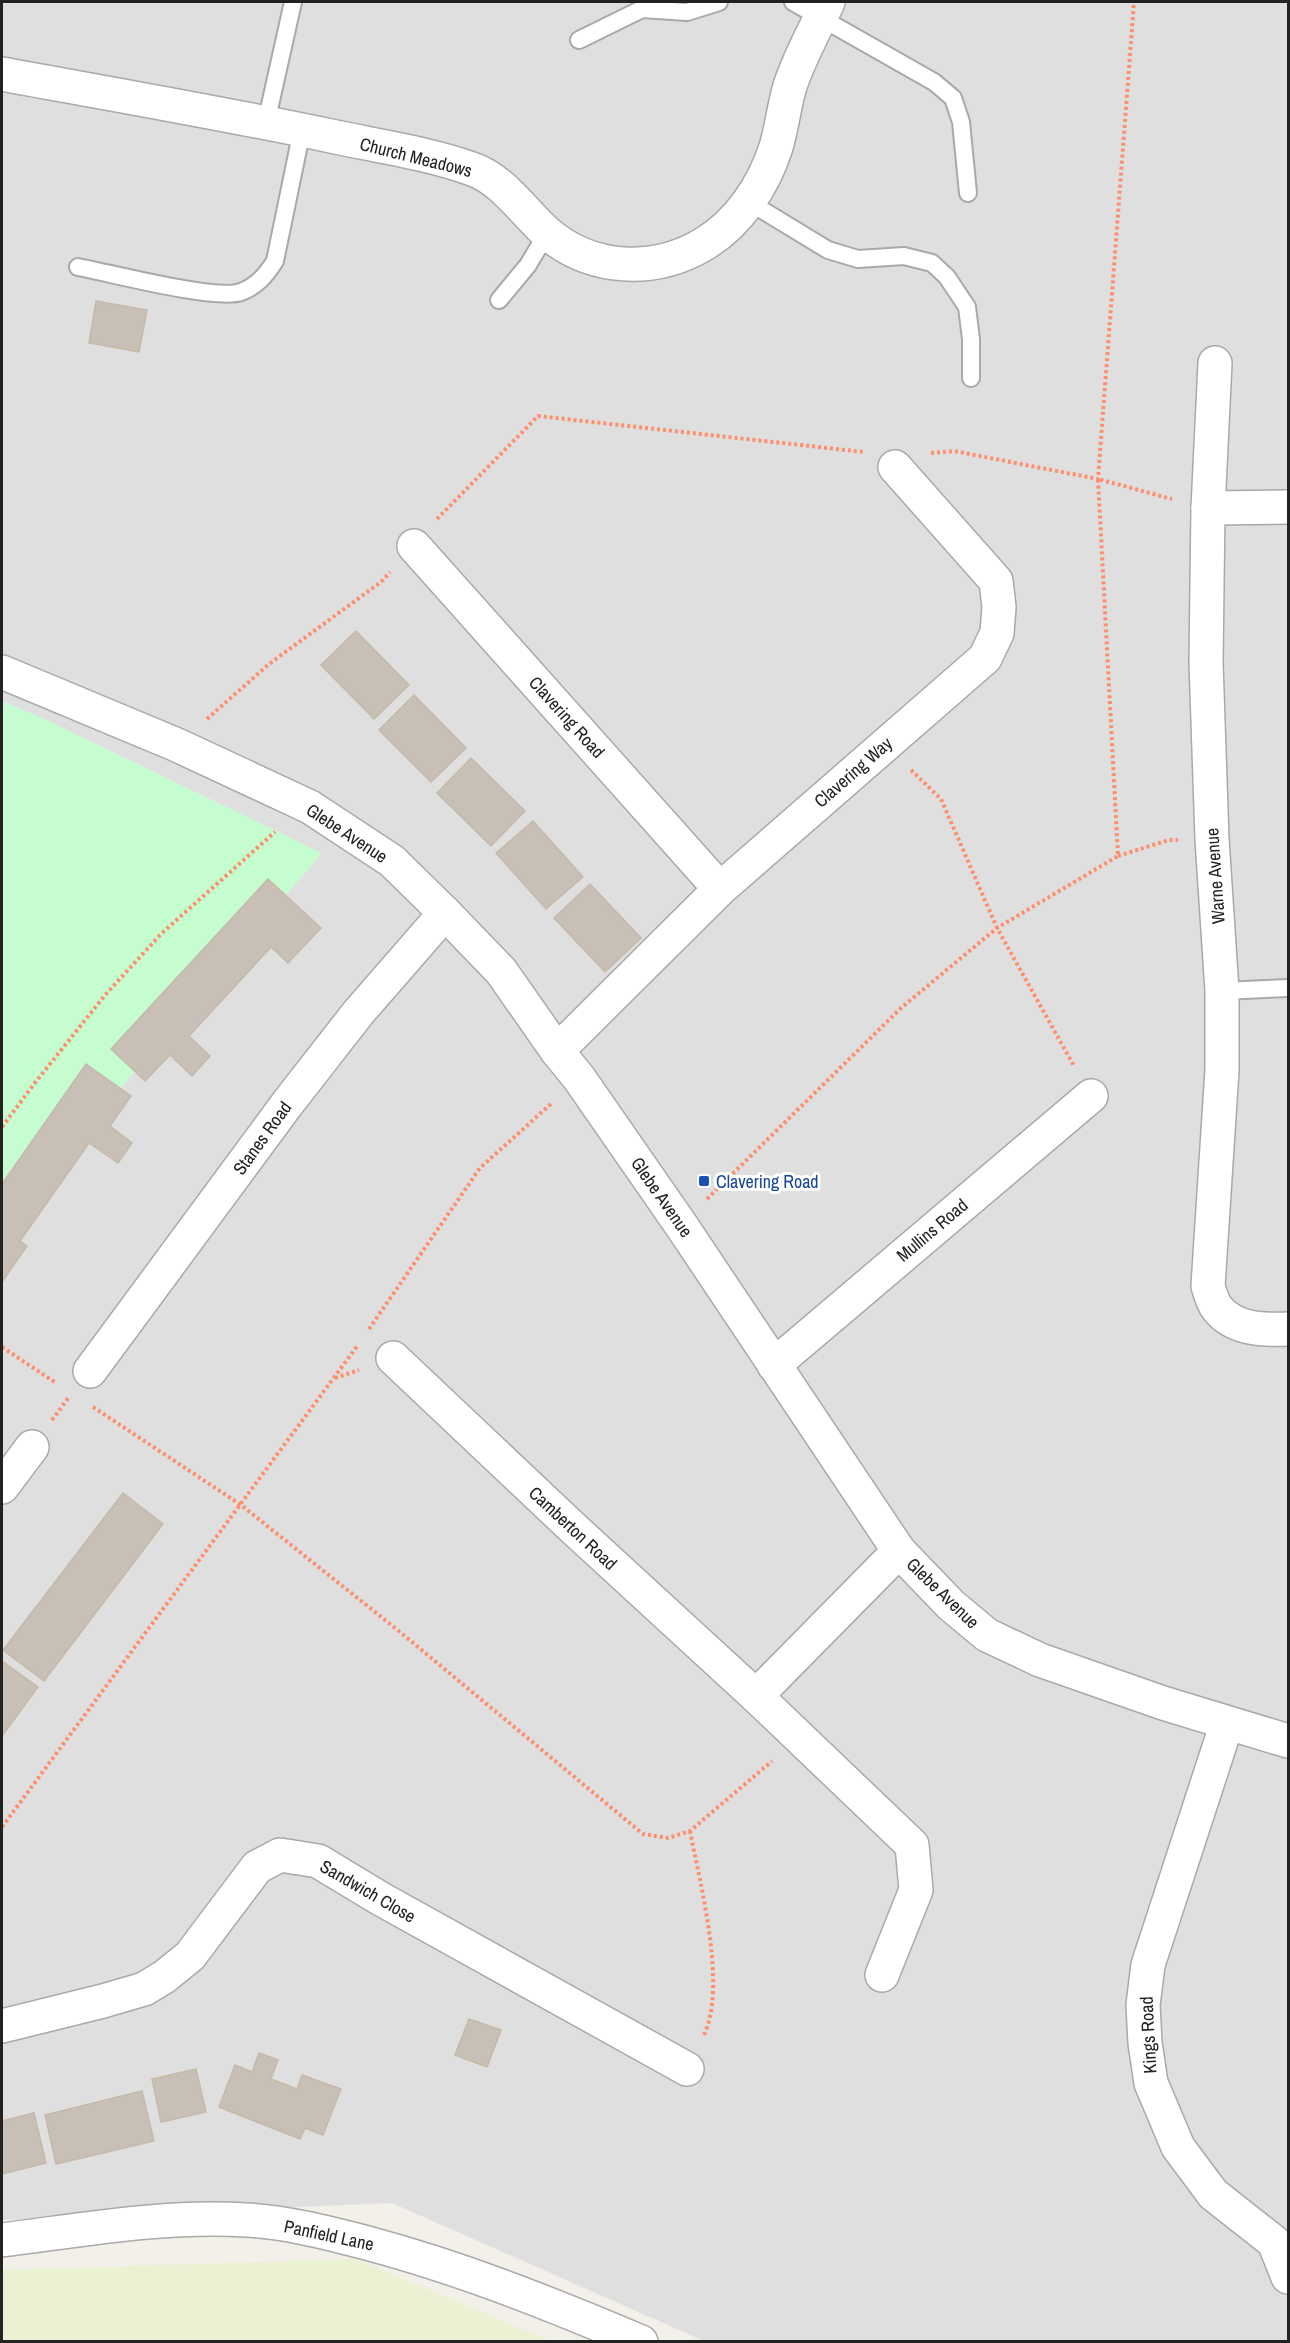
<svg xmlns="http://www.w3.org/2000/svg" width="1290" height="2343" font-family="'Archivo Narrow',sans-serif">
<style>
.residential{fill:#e0dfdf}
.farmland{fill:#ebf1d3}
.park{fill:#c5fdd0}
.building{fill:#c8c0b7;stroke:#c5b9a9;stroke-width:1.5}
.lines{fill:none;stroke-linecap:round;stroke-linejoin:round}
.service-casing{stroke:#a9a9a9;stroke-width:20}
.minor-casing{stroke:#a9a9a9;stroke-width:36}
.tertiary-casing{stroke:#a9a9a9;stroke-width:36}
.path{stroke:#ff8e6c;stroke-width:4;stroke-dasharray:3 3;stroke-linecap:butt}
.service{stroke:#fff;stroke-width:16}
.minor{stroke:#fff;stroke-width:33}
.tertiary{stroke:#fff;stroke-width:33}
.transit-dot{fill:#1a4fb4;stroke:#fff;stroke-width:2}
.labels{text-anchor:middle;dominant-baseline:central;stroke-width:6;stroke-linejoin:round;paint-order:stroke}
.street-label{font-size:18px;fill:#222;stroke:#fff}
.transit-label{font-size:18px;fill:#164399;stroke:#fff;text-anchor:start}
</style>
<rect width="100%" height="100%" fill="#f2f0e8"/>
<!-- residential -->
<path class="residential" d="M2 2H1288V2341H704L392 2203 2 2220V1227L321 853 44 719 2 701Z"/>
<!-- farmland -->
<path class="farmland" d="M356 2259 550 2341H2V2270Z"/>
<!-- park -->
<path class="park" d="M2 701 44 719 322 853 2 1227Z"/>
<!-- building -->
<g class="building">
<path d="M96 301 147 310 139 352 89 343Z"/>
<path d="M356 631 409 685 374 719 321 665Z"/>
<path d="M414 695 466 748 431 782 379 730Z"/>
<path d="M471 758 525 811 491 846 437 793Z"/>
<path d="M533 821 583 877 546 909 496 853Z"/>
<path d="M268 879 321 928 288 963 271 947 189 1036 210 1056 192 1076 170 1055 145 1081 111 1049Z"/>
<path d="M590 884 641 938 605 972 554 918Z"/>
<path d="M86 1064 131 1096 110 1126 132 1143 118 1163 89 1143 20 1241 27 1246 2 1282V1184Z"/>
<path d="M123 1493 163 1524 44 1681 3 1650Z"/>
<path d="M2 1661 38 1687 2 1736Z"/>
<path d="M469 2019 501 2030 487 2067 455 2055Z"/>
<path d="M259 2053 278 2060 271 2079 297 2089 302 2075 341 2089 323 2135 305 2128 300 2139 219 2107 235 2065 252 2072Z"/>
<path d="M196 2069 206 2112 161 2122 152 2079Z"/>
<path d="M142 2091 154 2141 56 2164 45 2115Z"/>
<path d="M34 2113 46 2163 2 2174V2121Z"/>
</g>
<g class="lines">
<defs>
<g id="service">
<path d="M793 2 934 82 953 98 961 122 968 193"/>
<path d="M579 40 642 9 687 12 719 2"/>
<path d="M266 123 293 2"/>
<path d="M749 202 828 250 858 259 904 256 932 263 947 277 967 307 971 339V378"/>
<path d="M78 267C110 273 216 301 241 292 257 286 266 275 275 261L302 130"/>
<path d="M499 300 528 265 547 233"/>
<path d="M1222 991 1288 988"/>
</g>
<g id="minor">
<path d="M2 74C111 94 222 113 331 136 378 146 427 153 472 169 502 179 523 211 546 232 591 271 654 274 704 244 739 223 764 185 776 147 782 127 784 106 790 86 800 56 815 30 828 2"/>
<path d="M1215 363 1208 508 1206 662 1212 839 1222 991V1070L1208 1286C1210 1293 1213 1303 1217 1308 1234 1330 1264 1330 1288 1329"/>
<path d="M1208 508 1288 507"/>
<path d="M414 546 720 889"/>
<path d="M2 672 177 745 310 807 392 861 445 913 501 971 557 1051 579 1078 681 1225 899 1551 951 1605 987 1635 1040 1660 1163 1703 1288 1741"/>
<path d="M557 1051 720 889 985 658 997 633 999 607 996 581 895 467"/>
<path d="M393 1358 573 1528 756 1696 912 1845 916 1890 882 1975"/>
<path d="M774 1365 1091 1096"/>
<path d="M90 1371 287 1104 358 1013 445 913"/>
<path d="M2 1487 32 1447"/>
<path d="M756 1696 899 1551"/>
<path d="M1227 1723 1148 1965 1143 2005 1145 2043 1151 2083 1178 2147 1213 2194 1274 2242 1288 2277"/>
<path d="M2 2026 103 2001 144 1989 164 1977 190 1956 257 1867 280 1855 318 1861 381 1899 687 2069"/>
</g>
<path id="tertiary" d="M2 2240C82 2230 165 2215 246 2220 286 2222 329 2233 367 2243 461 2268 551 2304 641 2342"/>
</defs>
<!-- service casing -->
<use href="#service" class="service-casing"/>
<!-- minor casing -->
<use href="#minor" class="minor-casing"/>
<!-- tertiary casing -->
<use href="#tertiary" class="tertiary-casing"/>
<!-- path -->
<g class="path">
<path d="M931 453 954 451 1098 479 1134 2"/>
<path d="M437 519 538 416 864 452"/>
<path d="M207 719 269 664 381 582 390 572"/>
<path d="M911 770 941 799 997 928 1074 1066"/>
<path d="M1118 856 1169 840H1178"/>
<path d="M2 1127 34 1084 106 994 161 934 275 832"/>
<path d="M707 1199 901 1008 997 928 1118 856 1098 479 1172 499"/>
<path d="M369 1329 480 1168 552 1103"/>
<path d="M2 1347 56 1383"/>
<path d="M335 1378 359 1370"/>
<path d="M93 1407 241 1505 400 1632 643 1834 668 1838 690 1831 772 1761"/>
<path d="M52 1420 69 1397"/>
<path d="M2 1827 358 1345"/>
<path d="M690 1831C700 1884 728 1988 703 2037"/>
</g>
<!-- service -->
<use href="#service" class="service"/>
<!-- minor -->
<use href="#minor" class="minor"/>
<!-- tertiary -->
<use href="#tertiary" class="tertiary"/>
</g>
<!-- markers -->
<rect class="transit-dot" x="698" y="1175" width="12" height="12" rx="3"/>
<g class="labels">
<!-- street labels -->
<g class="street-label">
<text transform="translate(416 157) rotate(14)">Church Meadows</text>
<text transform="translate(567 717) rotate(48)">Clavering Road</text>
<text transform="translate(853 772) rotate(-41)">Clavering Way</text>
<text transform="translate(347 833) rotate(33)">Glebe Avenue</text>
<text transform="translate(1215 876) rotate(-94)">Warne Avenue</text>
<text transform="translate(262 1138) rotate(-54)">Stanes Road</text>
<text transform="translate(662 1197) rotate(55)">Glebe Avenue</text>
<text transform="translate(932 1230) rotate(-40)">Mullins Road</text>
<text transform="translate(573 1528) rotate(43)">Camberton Road</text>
<text transform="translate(943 1593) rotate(44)">Glebe Avenue</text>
<text transform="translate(368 1891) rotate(30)">Sandwich Close</text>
<text transform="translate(1148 2035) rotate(-93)">Kings Road</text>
<text transform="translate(329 2235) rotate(12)">Panfield Lane</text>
</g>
<!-- transit labels -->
<g class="transit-label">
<text x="716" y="1181">Clavering Road</text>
</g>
</g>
<!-- border -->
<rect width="1290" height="2343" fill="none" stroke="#222222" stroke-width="6"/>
</svg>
